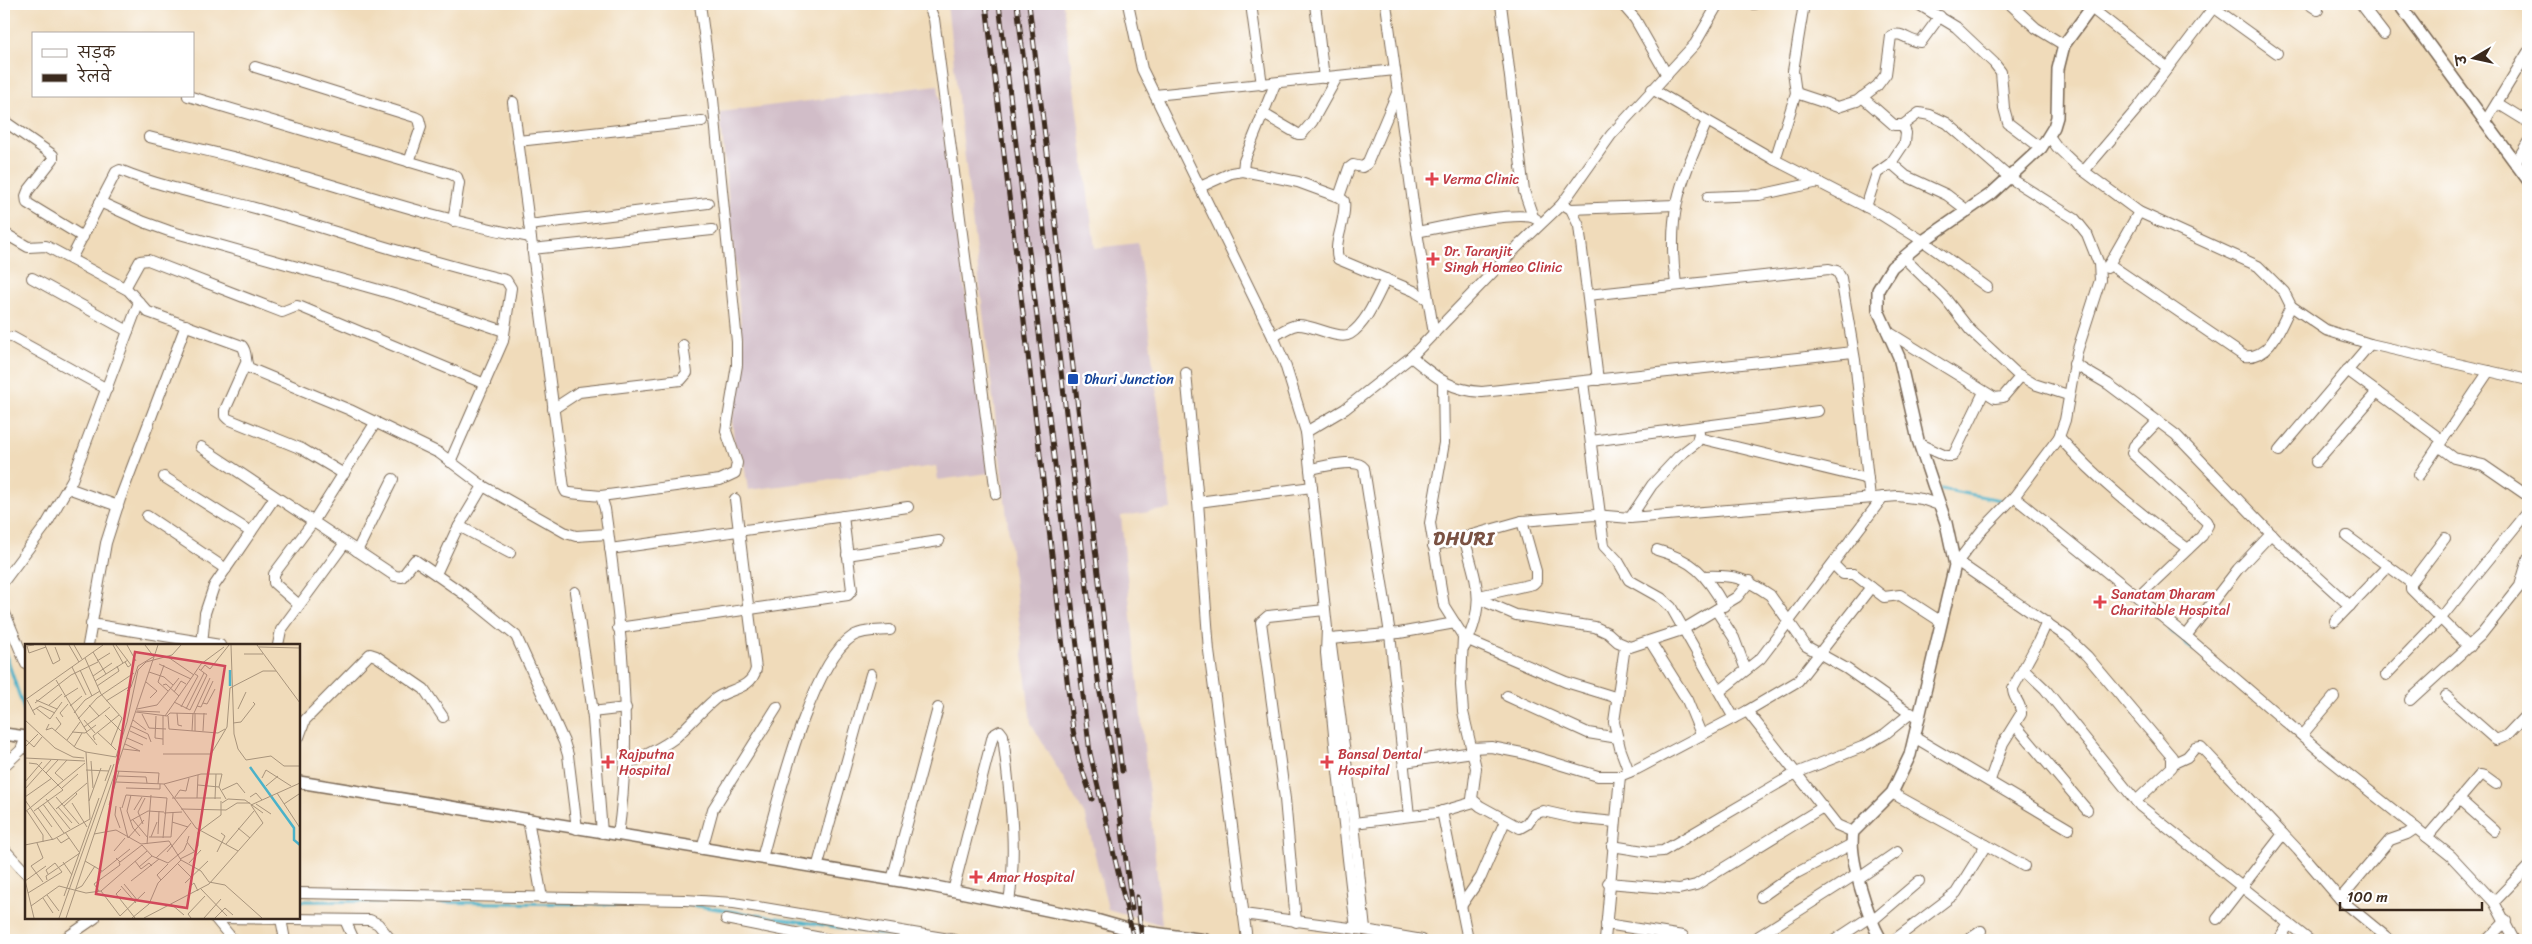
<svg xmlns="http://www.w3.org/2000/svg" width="2532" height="944" font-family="Sriracha,'Playpen Sans Deva',sans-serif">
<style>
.industrial{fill:#d1bdc8}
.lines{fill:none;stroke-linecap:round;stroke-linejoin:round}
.stream{stroke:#4bb2c9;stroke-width:3}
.minor-casing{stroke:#7a6855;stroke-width:12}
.tertiary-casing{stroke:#7a6855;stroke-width:14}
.minor{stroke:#fff;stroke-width:10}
.tertiary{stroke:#fff;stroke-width:11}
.rail-casing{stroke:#3b2a1e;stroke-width:5}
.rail{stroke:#fff;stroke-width:3;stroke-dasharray:9;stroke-linecap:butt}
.health-dot{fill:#e0444e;stroke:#fff;stroke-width:2}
.transit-dot{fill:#1a4fb4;stroke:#fff;stroke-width:2}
.labels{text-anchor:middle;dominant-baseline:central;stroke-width:5;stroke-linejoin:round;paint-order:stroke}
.health-label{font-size:14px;fill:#be3a42;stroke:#fff;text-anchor:start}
.transit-label{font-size:14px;fill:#164399;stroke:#fff;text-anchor:start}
.district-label{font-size:19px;font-weight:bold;letter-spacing:1px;fill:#7a5243;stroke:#fff}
.inset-river{fill:none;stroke:#4bb2c9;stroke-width:2.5}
.inset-road{fill:none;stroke:#a8947c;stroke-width:1}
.view{fill:#d1495b;fill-opacity:0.15;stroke:#d1495b;stroke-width:2.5}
.inset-edge{fill:none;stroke:#3b2a1e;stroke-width:2.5}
</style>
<rect width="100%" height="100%" fill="#fff"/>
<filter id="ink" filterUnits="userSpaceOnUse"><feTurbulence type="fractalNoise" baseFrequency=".02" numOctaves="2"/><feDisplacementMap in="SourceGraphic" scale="10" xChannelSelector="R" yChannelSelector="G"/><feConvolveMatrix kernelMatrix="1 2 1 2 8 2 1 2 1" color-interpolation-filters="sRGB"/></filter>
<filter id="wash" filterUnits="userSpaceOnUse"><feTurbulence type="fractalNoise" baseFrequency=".0096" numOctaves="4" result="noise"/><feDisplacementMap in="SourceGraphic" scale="20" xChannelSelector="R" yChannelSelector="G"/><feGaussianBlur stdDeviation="1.12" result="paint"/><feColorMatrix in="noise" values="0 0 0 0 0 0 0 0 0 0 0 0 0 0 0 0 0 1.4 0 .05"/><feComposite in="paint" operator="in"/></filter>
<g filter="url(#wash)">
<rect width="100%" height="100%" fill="#f0dbba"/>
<!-- industrial -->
<g class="industrial">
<path d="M947 4H1063L1095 248 1138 243 1171 509 1121 516 1162 925 1108 909 1086 817 1031 723Z"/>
<path d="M938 85 989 473 938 480 936 466 748 490 743 457 734 443 732 419 745 365 720 112Z"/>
</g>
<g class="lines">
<!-- stream -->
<g class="stream">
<path d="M1941 489 2001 500"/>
<path d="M2170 630 2194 650"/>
<path d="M4 649 26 716"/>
<path d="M299 901 691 905 922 940"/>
</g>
</g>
</g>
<g filter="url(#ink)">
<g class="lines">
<defs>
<g id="minor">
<path d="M928 4 934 19 996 494"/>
<path d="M1128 4 1142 69 1276 343 1285 364 1306 432 1327 628 1326 653 1335 745 1356 929"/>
<path d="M1251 4 1262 85"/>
<path d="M1315 4 1324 78"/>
<path d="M1386 4 1417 232 1434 334"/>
<path d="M1501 4 1524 191 1533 217"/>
<path d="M1622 4 1635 19 1667 75"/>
<path d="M1742 4H1755"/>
<path d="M1808 4H1819"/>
<path d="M1918 4 1956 27 1994 63 2001 72 2004 108 2008 123 2041 148"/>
<path d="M2010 4 2036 28 2064 45"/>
<path d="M2209 4 2277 53"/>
<path d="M2309 4 2318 10"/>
<path d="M2361 4 2384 34"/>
<path d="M2091 8 2168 68"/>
<path d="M255 67 415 117 419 119 421 127 409 162"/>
<path d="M1652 89 1775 160 1880 214 1923 241 1987 287"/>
<path d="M1796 93 1838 107 1857 101 1877 86 1886 74 1891 36C1901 30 1910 43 1921 42L1940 16"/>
<path d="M1155 95 1395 70"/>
<path d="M188 96 451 174 457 177 459 183 453 221"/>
<path d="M1862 97 1894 125H1903L1919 113 1930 115 1947 123 2010 178 2075 219 2087 234 2099 264 2100 280 2077 352 2065 420 2059 437 2014 497 1983 529 1955 565"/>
<path d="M513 102 564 488 566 492 570 493 601 496 605 509C620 617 634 727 618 835"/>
<path d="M2497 103 2528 122"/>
<path d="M1262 113 1298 134H1302L1312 122 1337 77"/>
<path d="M4 121 53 155V159L28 191 26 196 27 203 83 237"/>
<path d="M2485 122 2528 52"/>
<path d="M2049 136 2057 147 2077 166 2139 212 2258 266 2284 292 2291 306 2326 330 2370 344 2528 380"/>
<path d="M149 137C195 148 241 158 285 171 367 195 447 222 530 237"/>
<path d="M518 141 702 121"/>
<path d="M1775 160 1796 93 1793 71 1804 4"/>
<path d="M2516 162 2528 142"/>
<path d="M1891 163 1906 176 1947 195 1968 211"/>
<path d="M1243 171 1244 161 1275 84"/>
<path d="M2084 171 2136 110 2213 8"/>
<path d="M1200 187 1231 173 1243 171 1298 182 1339 197 1344 201C1347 220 1333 241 1338 259L1414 291 1427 299"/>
<path d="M1339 197 1349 168 1353 165 1362 167 1367 164 1397 93"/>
<path d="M1708 197 1759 195 1819 182"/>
<path d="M100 202 144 222 169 231 404 297 504 331"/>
<path d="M1562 204 1571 209 1579 226 1598 380"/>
<path d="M1866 207 1877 173 1891 163 1905 142 1906 133 1903 125"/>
<path d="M1571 209 1675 205"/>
<path d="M529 225 708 203"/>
<path d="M1417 232C1439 228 1521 209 1536 219"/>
<path d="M4 233 28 247 46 246 128 290 148 312 242 346C248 353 244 361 249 368L350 410 439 453 483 486 566 533 576 536 608 534"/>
<path d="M532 249 712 230"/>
<path d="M1904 258 1945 298 1970 330 2016 373 2034 384 2068 395"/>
<path d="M71 259 116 172 120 170C163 188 210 196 255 208 339 232 421 260 506 280L511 288 503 341 450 462"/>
<path d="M2109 264 2244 356C2271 360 2281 324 2291 306"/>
<path d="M2107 268 2139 212"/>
<path d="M32 278 128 331"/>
<path d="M1676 284C1666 214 1680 184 1707 121"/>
<path d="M125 288 140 261 148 260 282 312 297 306 301 307 485 384"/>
<path d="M1588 295 1829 269 1837 271 1841 278 1855 360 1870 498"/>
<path d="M1887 331 1995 398 2003 397 2021 376"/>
<path d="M12 337 107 389"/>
<path d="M1273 337C1280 333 1288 326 1297 325 1313 324 1339 341 1350 334 1367 323 1377 296 1386 279"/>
<path d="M1411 357C1436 377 1449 390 1482 392L1853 352"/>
<path d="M246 363 225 410V416L228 419 302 449 344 474"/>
<path d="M2074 364 2108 384 2176 435 2275 538 2350 606"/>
<path d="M2347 370 2442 440"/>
<path d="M1186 373 1198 502"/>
<path d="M1443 381 1444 443 1430 523 1444 606 1463 636 1461 685 1463 712 1476 768 1472 799 1480 806 1520 828 1527 824 1534 814 1543 811 1574 818 1615 822"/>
<path d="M1583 382 1604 546 1618 561 1629 580 1661 598 1671 607 1734 718"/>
<path d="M553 409 579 392 681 380 687 373 683 345"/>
<path d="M1306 432 1345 409 1411 357 1521 243 1562 204 1611 135 1695 44 1718 4"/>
<path d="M2059 437C2097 480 2142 515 2188 549"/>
<path d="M1699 438 1868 479"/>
<path d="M1591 441 1818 411"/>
<path d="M1919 444 1946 456H1953L1984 392"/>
<path d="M2438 446 2454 458 2483 465 2528 496"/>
<path d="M201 447 395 576 402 577 415 560 468 597 516 636 564 742 568 755 577 829"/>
<path d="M2279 451 2370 344"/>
<path d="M2316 462 2377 392"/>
<path d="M1310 469C1323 467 1357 457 1364 468L1390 634 1409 816"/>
<path d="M2419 475 2489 371"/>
<path d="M164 477 251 532"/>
<path d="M68 488 118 506"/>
<path d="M601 496 720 480 735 473 737 463 726 431 737 365V342L713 99 700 4"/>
<path d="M2014 497 2186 636 2328 758 2451 856 2494 902 2514 940"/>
<path d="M147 516 226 569"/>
<path d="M1630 518 1652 485 1679 456 1697 442 1699 433"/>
<path d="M459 526 510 553"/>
<path d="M2347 536 2411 583"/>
<path d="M1464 537C1476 583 1487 601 1465 646"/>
<path d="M2445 538 2411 583V589L2469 647"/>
<path d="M1433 546 1522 521 1595 515 1630 518 1898 496 1922 499 1939 505"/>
<path d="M610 549 908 507"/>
<path d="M1657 550C1693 560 1706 574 1724 606"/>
<path d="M357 551 393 479"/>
<path d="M847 555 939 541"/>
<path d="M1958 562 2067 637 2087 656 2172 757V767L2136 801"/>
<path d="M1833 564 1843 574H1854L1884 597 1900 595 1940 621"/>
<path d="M436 574 455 533 483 486"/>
<path d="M1705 576C1735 575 1745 578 1770 595L1806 646 1847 669 1915 717"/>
<path d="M4 581 46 525 72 480 139 302"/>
<path d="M575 592 592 706 602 833"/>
<path d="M1479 596 1533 584 1536 581V571L1522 521"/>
<path d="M2138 597 2202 536 2208 525 2206 521 2132 453 2134 446 2158 421"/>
<path d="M1479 599 1516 615 1595 627 1608 633 1618 642 1630 647 1682 630 1737 597 1750 581"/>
<path d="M299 605 274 583V574L313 522 376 422"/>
<path d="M1716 610 1734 638 1746 670"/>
<path d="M4 611 26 664"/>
<path d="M2335 621 2388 566"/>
<path d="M91 624 220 645"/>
<path d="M618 628 848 595 852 590 843 516"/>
<path d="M2186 636 2238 569 2271 534"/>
<path d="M1330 638 1354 823 1365 930"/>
<path d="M1330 639 1399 633 1455 623"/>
<path d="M1468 640 1566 682 1618 698"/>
<path d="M1650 641 1687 700 1701 734"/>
<path d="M88 645 106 543 120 499 186 325"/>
<path d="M202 645 205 613 214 586 275 497"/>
<path d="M278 645 281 630 345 543"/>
<path d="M1625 646 1614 722 1620 748 1629 772"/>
<path d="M2024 669 2045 689 2140 806 2309 940"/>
<path d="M2386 675 2441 618 2528 511"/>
<path d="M1720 691 1761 658 1883 497"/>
<path d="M1507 696 1588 733 1618 738"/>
<path d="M2446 696 2496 740 2506 736 2528 713"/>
<path d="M2410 700 2481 635 2520 586 2528 559"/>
<path d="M1747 711 1837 825 1853 832"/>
<path d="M592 712 626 708"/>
<path d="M2015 725 2087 810"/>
<path d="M2302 735 2334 697"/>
<path d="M299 737 305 720 370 654 376 656 424 689 443 717"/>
<path d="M1914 737 2069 829"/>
<path d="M1472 748 1491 747 1522 753 1598 776H1620L1637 769 1747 711 1798 681 1871 587"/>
<path d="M1404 762 1473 752"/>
<path d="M2174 763 2187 757 2195 748 2201 747 2298 850 2340 899 2390 940"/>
<path d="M625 765C643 756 661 749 676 737 689 725 701 711 715 699 729 688 751 690 756 669L735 499"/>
<path d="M4 766 21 750 26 737"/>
<path d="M1990 780 2003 743 2021 714C2022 703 2012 698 2013 688L2037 644 2047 622"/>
<path d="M1892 793 2024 866"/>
<path d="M2459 799 2495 831"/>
<path d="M1442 811 1468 940"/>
<path d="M528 819 542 898"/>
<path d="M1354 823 1436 813 1474 802"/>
<path d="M2427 837 2480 775 2485 776 2496 784"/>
<path d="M1612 846 1650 852 1663 851 1796 773 1862 747 1885 734 1911 713"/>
<path d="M4 849 26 873"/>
<path d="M702 849 713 809 777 707"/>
<path d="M762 858C776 808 810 663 853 636 863 630 879 631 890 630"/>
<path d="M817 868 871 674"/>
<path d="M1859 878 1897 852"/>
<path d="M892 880 938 708"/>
<path d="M1608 883 1679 889 1696 885 1823 807"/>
<path d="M953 891 993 735 1000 731 1003 735C1009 791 1018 845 1009 902"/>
<path d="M299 893 685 900 734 903 955 940"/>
<path d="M1761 897 1791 876 1852 844"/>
<path d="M2340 899 2390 840 2407 834 2416 828"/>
<path d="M2494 902 2528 867"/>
<path d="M1461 906 1481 877 1505 821"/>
<path d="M1243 914 1365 930 1422 940"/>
<path d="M215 918 370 920 378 924 391 940"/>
<path d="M215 918 233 940"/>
<path d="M281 919 285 940"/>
<path d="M726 919 831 940"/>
<path d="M2217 919 2283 834"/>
<path d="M345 920 354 940"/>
<path d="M1872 921 1919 881"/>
<path d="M1296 922 1285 799 1261 622 1268 616 1325 610"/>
<path d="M1606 924 1683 936"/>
<path d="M1759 936 1858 873"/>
<path d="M63 940 95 918"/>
<path d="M1247 940 1209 651 1198 502 1312 487"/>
<path d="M1605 940 1620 776"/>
<path d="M1835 940 1870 917"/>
<path d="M1894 940 1956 893 1986 845"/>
<path d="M1968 940 1981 931"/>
<path d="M2279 940 2289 924"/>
<path d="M2487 940 2506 921"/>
</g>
<g id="tertiary">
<path d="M2399 4 2528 180"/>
<path d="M4 734 26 737"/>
<path d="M299 782 931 886 1096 920 1131 930 1205 940"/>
<path d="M1881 940C1868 917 1848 857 1853 832L1892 793 1910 755 1955 565 1946 523 1918 440 1899 357 1878 310V290L1892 267 1923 241 1991 194 2041 148 2054 127 2057 117 2058 69 2064 45 2094 4"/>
</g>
</defs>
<!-- minor casing -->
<use href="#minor" class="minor-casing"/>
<!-- tertiary casing -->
<use href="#tertiary" class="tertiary-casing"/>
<!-- minor -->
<use href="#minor" class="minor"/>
<!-- tertiary -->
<use href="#tertiary" class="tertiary"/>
<defs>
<g id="rail">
<path d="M986 4 1073 730 1079 760 1092 799"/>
<path d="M999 4 1090 753 1134 940"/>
<path d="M1017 4 1099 688 1113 759 1132 909"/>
<path d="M1029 4 1122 771"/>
<path d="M1137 897 1142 940"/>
</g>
</defs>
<!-- rail casing -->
<use href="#rail" class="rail-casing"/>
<!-- rail -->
<use href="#rail" class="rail"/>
</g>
</g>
<!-- markers -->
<g class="health-dot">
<path d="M1429.5 171.5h5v5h5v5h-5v5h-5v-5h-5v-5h5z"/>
<path d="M1430.5 251.5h5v5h5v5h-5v5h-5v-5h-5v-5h5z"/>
<path d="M2097.5 594.5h5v5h5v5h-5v5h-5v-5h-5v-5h5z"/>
<path d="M605.5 754.5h5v5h5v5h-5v5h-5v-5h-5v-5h5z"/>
<path d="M1324.5 754.5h5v5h5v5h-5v5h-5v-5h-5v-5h5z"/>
<path d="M973.5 869.5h5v5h5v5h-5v5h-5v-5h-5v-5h5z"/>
</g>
<rect class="transit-dot" x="1067" y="373" width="12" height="12" rx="2.5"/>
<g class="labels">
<!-- health labels -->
<g class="health-label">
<text x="1443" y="179">Verma Clinic</text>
<text x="1444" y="251">Dr. Taranjit<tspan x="1444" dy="16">Singh Homeo Clinic</tspan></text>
<text x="2111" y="594">Sanatam Dharam<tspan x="2111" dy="16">Charitable Hospital</tspan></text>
<text x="619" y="754">Rajputna<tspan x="619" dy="16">Hospital</tspan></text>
<text x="1338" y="754">Bansal Dental<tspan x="1338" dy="16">Hospital</tspan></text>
<text x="987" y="877">Amar Hospital</text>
</g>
<!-- transit labels -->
<g class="transit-label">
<text x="1084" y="379">Dhuri Junction</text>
</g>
<!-- district labels -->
<g class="district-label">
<text x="1464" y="538">DHURI</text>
</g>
</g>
<!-- overview -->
<g transform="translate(25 644)">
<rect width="275" height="275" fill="#f0dbba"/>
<path class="inset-river" d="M205 42V26M225 123 269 184V196L275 201"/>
<path class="inset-road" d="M9 1 2 2 4 9 21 3M20 1 28 20 35 16 30 3M44 1 54 18M49 1 57 15M88 1 98 19M91 1 106 21 103 23 100 18M102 1 111 17M120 1 129 13M206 1 209 90 213 105 221 116 246 112 259 122H275M232 1 275 59M234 3 275 4M68 8 81 30M219 10H238M143 13 169 31M60 14 76 50 97 74 86 101 91 106M72 17 85 9M134 20 166 35M139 21 133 38 143 47M47 23 61 51M55 26 67 52M176 26 180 21 185 25 204 1M124 28 139 33 148 41M68 32 87 19M31 36 62 88M70 37 103 16M121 38 132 47 125 54M138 41 141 40 154 52M72 42 94 27 92 22M102 47 106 43 113 22 128 13M149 48 156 37 161 40M39 53 53 44M0 56 78 1M2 56 10 71M11 56 32 65M81 57 107 41M149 58 165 66 182 31 174 25M10 59 46 31 73 18M178 59 182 60 190 45M24 61 37 50M64 61 74 72 85 63M45 62 57 52M172 62 176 63 188 37M156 63 173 32 170 30M11 64 25 75 37 58M112 65 132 61 154 34M161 65 179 29M213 65 221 48M7 67 15 62 30 69M112 67 135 68M111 68 142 72 145 69 182 70M49 69 60 56 75 47M152 69 153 81 157 82M169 69 185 34M117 70 124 84 141 85M80 71 97 88M131 72 130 94 138 95M140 72 176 20 199 3M143 72 144 85 193 89 200 85M38 73 35 69 43 60M53 75 72 54 109 29M0 76 30 104 48 113 59 114M59 76 70 89M108 76 121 86M208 79 216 78 230 60 228 58M24 80 21 86 27 84 51 104 61 108M106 82 123 90 126 98M59 83 74 72M30 87 36 80 31 73M105 87 122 95M167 87 168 69M170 87V69M178 87 179 69M47 88 60 89 71 81M61 88 72 101M72 88 86 101M102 94 118 101M0 95 9 103 17 93M42 96 55 78M70 96 68 92 94 71M138 101V72M0 103 13 90M49 103 57 89M98 105 115 107 100 100M138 110H186L202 83 205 44 238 27H251M0 114 60 117M66 117 68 144M4 119 12 120 38 146 9 167M61 126 84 127M90 127 134 129 133 140M21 129 33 116M92 132 121 133 122 139M237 134 241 126 266 142M38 136 30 129 42 116M80 137 86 121M0 138 17 118M91 138 139 140 176 130H197L194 143M139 140 171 184 213 207M173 141 194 143 201 155M241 142 253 132M37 144 53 130M101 144 135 145V140M0 145 26 116M197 146 212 139 220 149M252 149 275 184M106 151 102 167 108 184 115 192M0 153 27 134M31 153 54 180M150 153 155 146 161 147 164 134M225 153 231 149 237 156M147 154H196M172 154 173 131M21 155 45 185M190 155 191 130M0 156 28 196M64 157 76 124M47 159 62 183M197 159 203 155 220 156 238 169M18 160 39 189M231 160 246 170M259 160 274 150M84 161 94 127M39 162 52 150 50 148M91 162 90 171 95 184M33 163 47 179M95 163 103 194M13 164 27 183M97 164 101 151 142 154M31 165 62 139M156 165 201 166 212 159H225M109 166 117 153M2 167 18 191V198M0 168 60 119M139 169 157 168M65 175 61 108 91 113 102 78 113 26 121 18 147 11 156 1M108 176 123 194M105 177 123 167 139 168M147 178 163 183M118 180 113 168 120 154M213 184 225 194M40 188 54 208M69 190 91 186 116 200 144 197 156 216 176 227 184 238 200 241 237 274M133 190 134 167M164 192 162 198 169 207M124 193H146L148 169M126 193 132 178M32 194 36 199 44 194M103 194 119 176M138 194 142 154M12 199 18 214 6 222 18 238M122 200 126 151M201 200 229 167M0 201 29 195 65 175M117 201 127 212 143 219 159 206 162 199M89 207 100 194M142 208 166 179M192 208 200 192 196 189M91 214 95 218 117 201M131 214 146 200M155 215 169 208 173 202V188L196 171V157M60 217 77 227M110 217 116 225 124 219 127 222M38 218 47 231M152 219 166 233M164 219 176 206M114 223 127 212M75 229 105 205M0 236 9 274M22 236 21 232 55 209M136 236 132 231 143 220M0 237 21 222M106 237 134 215M160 239 183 217M99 240 113 257M96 242 111 259M164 243 169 239 173 247M51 245 57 242 70 222M96 245 91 250 110 274M176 245 202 272M74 247 69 240 95 221 94 218M76 247 95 272 120 248M3 249 37 228 30 219 21 226 23 230M22 251 34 267M39 252 74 154M18 254 28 269M146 260 159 271M6 262 34 242 61 249 76 247 122 207M34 274 89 120M41 274 133 1M107 274 124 260 133 239 156 216M119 274 184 240 238 179 226 161 275 139M166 274 163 270 180 252M179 274 196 255M190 274 200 264 208 271"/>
<path class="view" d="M110 8 200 22 162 264 71 250Z"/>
<rect width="275" height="275" class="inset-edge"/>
</g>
<!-- margin -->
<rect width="2532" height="944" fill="none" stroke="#fff" stroke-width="20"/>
<!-- legend -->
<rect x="32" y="32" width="162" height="65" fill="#ffffff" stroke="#b1aaa5"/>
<rect x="42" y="49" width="25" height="8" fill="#ffffff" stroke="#b1aaa5"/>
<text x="78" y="58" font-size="15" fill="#3b2a1e">सड़क</text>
<rect x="42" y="74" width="25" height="8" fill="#3b2a1e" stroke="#b1aaa5"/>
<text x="78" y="82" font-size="15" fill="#3b2a1e">रेलवे</text>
<!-- north arrow -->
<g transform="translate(2474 58) rotate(261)" stroke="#ffffff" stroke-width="4" paint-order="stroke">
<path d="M0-4L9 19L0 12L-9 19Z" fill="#3b2a1e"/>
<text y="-8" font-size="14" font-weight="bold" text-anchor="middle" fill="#3b2a1e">उ</text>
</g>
<!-- scale -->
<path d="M2340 902v8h142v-8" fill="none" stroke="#3b2a1e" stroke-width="2.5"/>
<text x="2347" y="902" font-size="15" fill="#3b2a1e" stroke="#ffffff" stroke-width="4" paint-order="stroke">100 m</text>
</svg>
